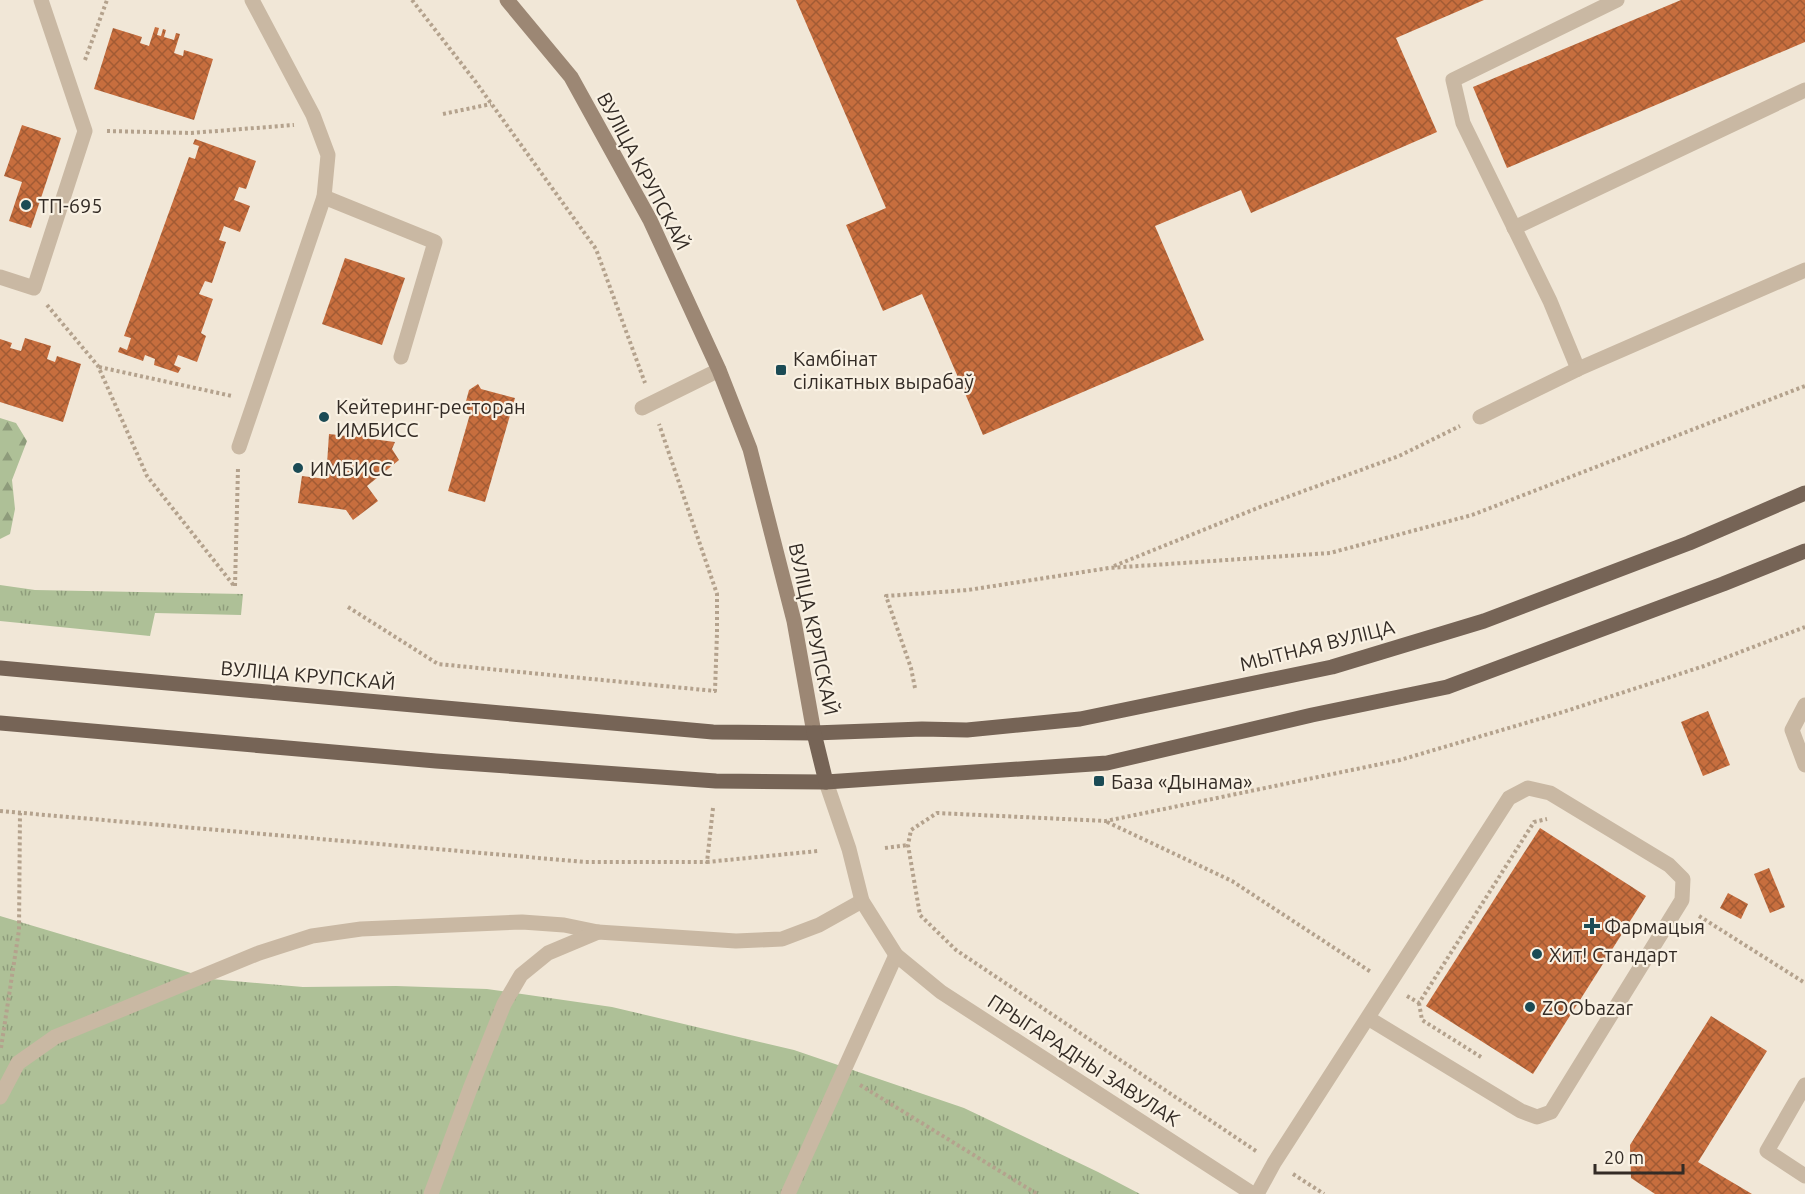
<svg xmlns="http://www.w3.org/2000/svg" width="1805" height="1194" font-family="Ubuntu,sans-serif">
<style>
.grass{fill:url(#grass-tufts)}
.forest{fill:url(#forest-firs)}
.building{fill:url(#building-cross-hatch)}
.lines{fill:none;stroke-linecap:round;stroke-linejoin:round}
.path{stroke:#b4a28d;stroke-width:4;stroke-dasharray:3 3;stroke-linecap:butt}
.service{stroke:#c9b8a3;stroke-width:15}
.minor{stroke:#c9b8a3;stroke-width:15}
.tertiary{stroke:#c9b8a3;stroke-width:15}
.secondary{stroke:#9c8774;stroke-width:15}
.primary{stroke:#766456;stroke-width:15}
.poi-dot{fill:#1b4b55;stroke:#f9f1e3;stroke-width:2}
.labels{text-anchor:middle;dominant-baseline:central;stroke-width:4.5;stroke-linejoin:round;paint-order:stroke}
.street-label{font-size:20px;fill:#332b25;stroke:#f9f1e3}
.poi-label{font-size:20px;fill:#332b25;stroke:#f9f1e3;text-anchor:start}
</style>
<defs>
<pattern id="grass-tufts" width="24" height="20" patternUnits="userSpaceOnUse" patternTransform="scale(1.5)"><rect width="24" height="20" fill="#aec097"/><path d="M3 7l-1-3M5 7V3M7 7l1-3M15 17l-1-3M17 17v-4M19 17l1-3" fill="none" stroke="#8e9c7b"/></pattern>
<pattern id="forest-firs" width="22" height="20" patternUnits="userSpaceOnUse" patternTransform="scale(1.5)"><rect width="22" height="20" fill="#aec097"/><path d="M5 1l3.5 6h-7zM16 11l3.5 6h-7z" fill="#8e9c7b"/></pattern>
<pattern id="building-cross-hatch" width="8" height="8" patternUnits="userSpaceOnUse" patternTransform="scale(1.5)"><rect width="8" height="8" fill="#c76e3e"/><path d="M0 0l8 8M0 8l8-8" fill="none" stroke="#a25b34"/></pattern>
</defs>
<rect width="100%" height="100%" fill="#f1e7d7"/>
<!-- grass -->
<g class="grass">
<path d="M0 585 35 590 243 594 241 615 155 613 150 636 0 621Z"/>
<path d="M0 916 211 979 303 987 396 986 487 989 612 1007 794 1050 964 1108 1098 1172 1140 1194H0Z"/>
</g>
<!-- forest -->
<path class="forest" d="M0 418 16 423 27 441 12 480 15 509 10 534 0 539Z"/>
<!-- building -->
<g class="building">
<path d="M796 0H1484L1396 38 1437 132 1251 213 1241 190 1155 226 1204 340 983 435 922 294 883 311 846 225 886 208Z"/>
<path d="M1681 0H1805V42L1507 168 1473 87Z"/>
<path d="M155 27 159 28 157 35 161 36 163 29 166 30 164 37 174 40 176 33 180 34 174 53 183 56 184 50 213 59 194 120 94 89 113 28 142 37 140 43 149 46Z"/>
<path d="M22 125 61 138 31 228 9 221 22 182 4 176Z"/>
<path d="M195 139 256 161 246 189 239 187 234 200 250 206 240 232 224 226 219 240 226 242 212 283 205 281 199 294 213 299 201 333 206 336 197 362 178 355 174 365 181 368 178 373 154 365 155 359 145 355 143 361 118 352 120 347 127 350 131 338 124 336 189 157 195 159 199 146 193 144Z"/>
<path d="M345 258 405 278 382 345 322 324Z"/>
<path d="M25 338 51 346 47 359 55 362 57 356 81 364 63 422 0 402V339L12 343 10 348 21 351Z"/>
<path d="M478 384 481 389 515 398 485 502 448 491 470 414 465 405 469 390Z"/>
<path d="M367 424 372 439 395 442 392 449 399 460 367 486 378 501 353 520 346 510 298 503 302 476 326 479 329 434 356 437Z"/>
<path d="M1708 711 1730 765 1703 776 1681 722Z"/>
<path d="M1540 828 1646 896 1533 1074 1426 1006Z"/>
<path d="M1769 868 1785 907 1770 913 1754 874Z"/>
<path d="M1728 893 1748 904 1741 919 1720 908Z"/>
<path d="M1711 1016 1767 1051 1698 1162 1752 1194H1655L1631 1178 1630 1145Z"/>
</g>
<g class="lines">
<!-- path -->
<g class="path">
<path d="M412 0 475 81 596 249 645 383"/>
<path d="M85 60 107 0"/>
<path d="M443 114 491 104"/>
<path d="M107 131 191 133 294 125"/>
<path d="M47 305 98 366 147 476 235 587"/>
<path d="M99 367 232 396"/>
<path d="M1114 566 1260 507 1399 456 1460 426"/>
<path d="M235 586 238 468"/>
<path d="M348 607 438 664 715 691 717 633V594L659 424"/>
<path d="M915 688 911 668 886 596 968 590 1109 568 1330 553 1472 515 1805 386"/>
<path d="M713 808 707 862 818 851"/>
<path d="M0 811 585 862H707"/>
<path d="M1107 822 1232 881 1371 972"/>
<path d="M885 848 908 845"/>
<path d="M1699 916 1805 983"/>
<path d="M1407 996 1419 1003 1534 822 1547 819"/>
<path d="M1419 1003 1422 1020 1481 1057"/>
<path d="M1 1048 19 930 20 813"/>
<path d="M860 1085 1037 1194"/>
<path d="M1256 1151 956 950 920 915 908 845 911 830 937 813 1106 821 1400 760 1563 712 1704 666 1805 627"/>
<path d="M1293 1174 1324 1194"/>
</g>
<!-- service -->
<g class="service">
<path d="M324 197 435 242 401 357"/>
<path d="M1514 228 1805 90"/>
<path d="M0 277 34 288 85 131 41 0"/>
<path d="M1578 369 1550 301 1463 123 1453 80 1617 0"/>
<path d="M642 408 719 370"/>
<path d="M1480 417 1578 369 1805 270"/>
<path d="M239 447 324 197 328 155 313 115 252 0"/>
<path d="M1805 1085 1767 1151 1805 1176"/>
<path d="M0 1097 18 1063 55 1037 259 953 312 936 361 929 522 922 564 925 598 932"/>
<path d="M431 1194 470 1089 504 1004 521 975 548 953 598 932 736 941 782 939 819 925 862 901"/>
<path d="M788 1194 896 955"/>
<path d="M1257 1194 1274 1163 1509 798 1528 788 1550 793 1669 865 1683 879 1682 900 1551 1112 1537 1117 1521 1111 1368 1018"/>
</g>
<!-- minor -->
<path class="minor" d="M1805 705 1792 730 1805 765"/>
<!-- tertiary -->
<path class="tertiary" d="M826 782 849 849 862 901 896 955 941 992 1253 1194"/>
<!-- secondary -->
<path class="secondary" d="M507 0 571 77 650 220 719 370 750 449 794 621 814 733"/>
<!-- primary -->
<g class="primary">
<path d="M0 668 713 732 814 733 922 729 967 730 1080 719 1332 667 1484 621 1689 543 1805 493"/>
<path d="M0 723 436 761 716 781 826 782 1107 763 1312 715 1447 687 1723 584 1805 551"/>
<path d="M814 733 826 782"/>
</g>
</g>
<!-- markers -->
<g class="poi-dot">
<circle cx="26" cy="205" r="6"/>
<rect x="775" y="364" width="12" height="12" rx="3"/>
<circle cx="324" cy="417" r="6"/>
<circle cx="298" cy="468" r="6"/>
<rect x="1093" y="775" width="12" height="12" rx="3"/>
<path d="M1589 917h6v6h6v6h-6v6h-6v-6h-6v-6h6z"/>
<circle cx="1537" cy="954" r="6"/>
<circle cx="1530" cy="1007" r="6"/>
</g>
<g class="labels">
<!-- street labels -->
<g class="street-label">
<text transform="translate(644 171) rotate(62)">ВУЛІЦА КРУПСКАЙ</text>
<text transform="translate(814 629) rotate(78)">ВУЛІЦА КРУПСКАЙ</text>
<text transform="translate(1317 645) rotate(-14)">МЫТНАЯ ВУЛІЦА</text>
<text transform="translate(308 675) rotate(5)">ВУЛІЦА КРУПСКАЙ</text>
<text transform="translate(1084 1060) rotate(33)">ПРЫГАРАДНЫ ЗАВУЛАК</text>
</g>
<!-- poi labels -->
<g class="poi-label">
<text x="38" y="205">ТП-695</text>
<text x="793" y="358">Камбінат<tspan x="793" dy="23">сілікатных вырабаў</tspan></text>
<text x="336" y="406">Кейтеринг-ресторан<tspan x="336" dy="23">ИМБИСС</tspan></text>
<text x="310" y="468">ИМБИСС</text>
<text x="1111" y="781">База «Дынама»</text>
<text x="1604" y="926">Фармацыя</text>
<text x="1549" y="954">Хит! Стандарт</text>
<text x="1542" y="1007">ZOObazar</text>
</g>
</g>
<!-- scale -->
<path d="M1595 1164v9h88v-9" fill="none" stroke="#332b25" stroke-width="3"/>
<text x="1604" y="1164" font-size="18" fill="#332b25" stroke="#f9f1e3" stroke-width="4.5" paint-order="stroke">20 m</text>
</svg>
